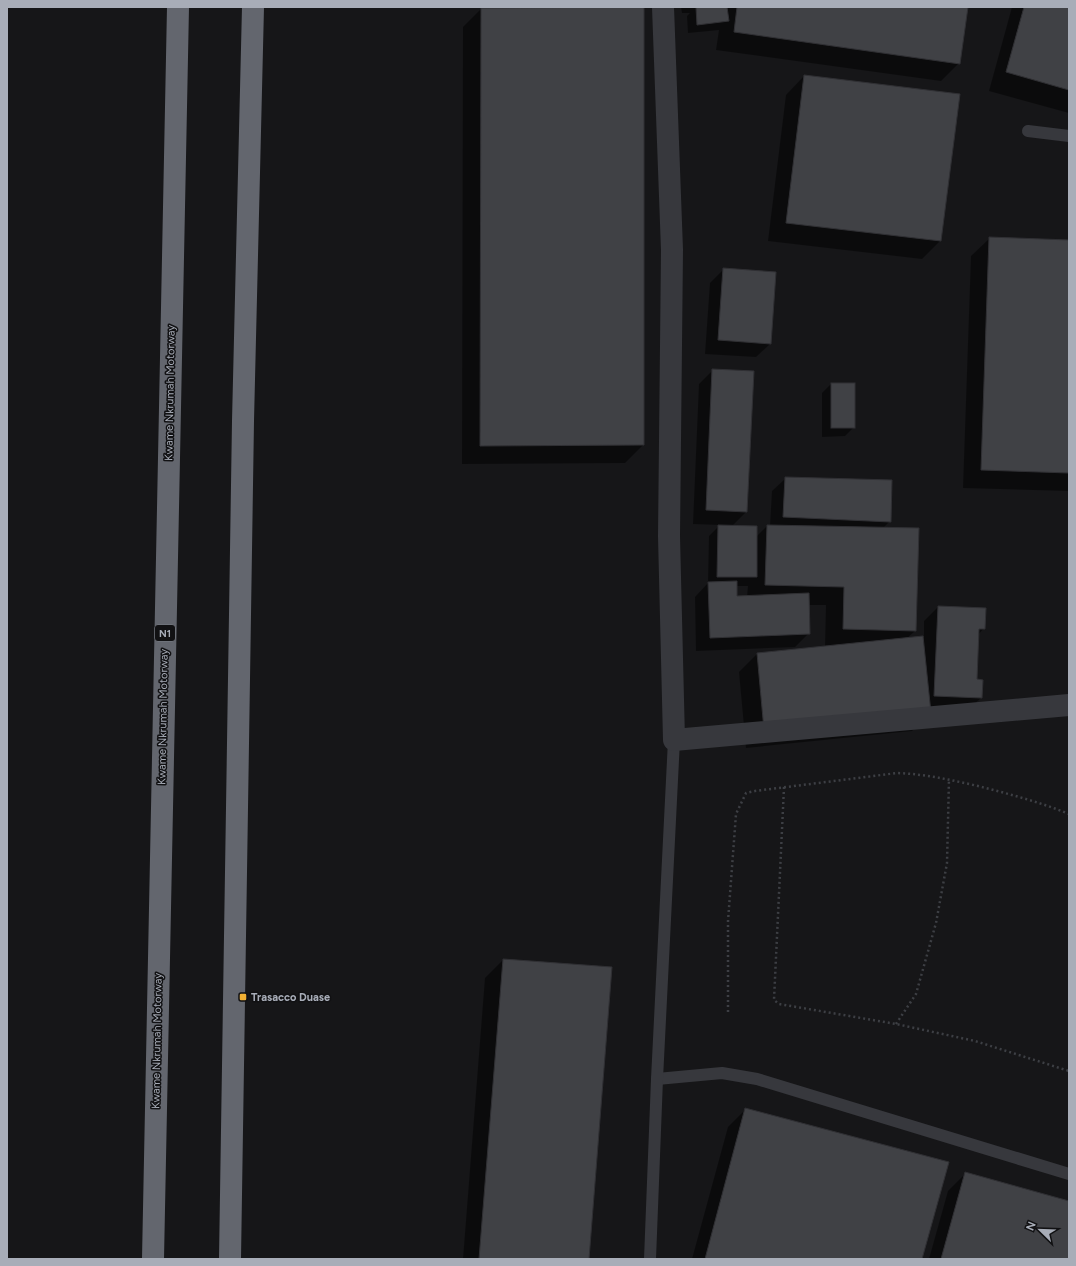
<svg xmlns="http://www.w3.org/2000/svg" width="1076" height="1266" font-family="Figtree,sans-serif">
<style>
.shadow{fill:#0007;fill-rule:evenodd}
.building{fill:#404145;stroke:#303034}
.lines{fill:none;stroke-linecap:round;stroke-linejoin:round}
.path{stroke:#3d3f44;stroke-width:2.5;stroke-dasharray:2 3;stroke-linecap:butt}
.lane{stroke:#37383d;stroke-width:12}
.street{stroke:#37383d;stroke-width:22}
.highway{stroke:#63666e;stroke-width:22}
.poi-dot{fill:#f2b134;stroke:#111113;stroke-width:1.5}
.labels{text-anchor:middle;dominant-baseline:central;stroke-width:3;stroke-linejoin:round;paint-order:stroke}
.shield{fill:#111113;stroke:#7b7e86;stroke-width:1}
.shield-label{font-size:10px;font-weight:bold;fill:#a8adb8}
.street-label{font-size:11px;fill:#a8adb8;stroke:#111113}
.poi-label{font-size:11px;font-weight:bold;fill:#a8adb8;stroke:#111113;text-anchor:start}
</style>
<rect width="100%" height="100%" fill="#161618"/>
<!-- shadow -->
<g class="shadow">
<path d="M681 7H967L959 63 941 81 716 50 719 30 688 33 687 16 690 13H682Z"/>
<path d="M1012 7H1069V113L989 91Z"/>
<path d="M481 9 643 445 625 463 462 464 463 27Z"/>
<path d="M804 76 940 241 922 259 768 241 786 95Z"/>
<path d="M990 238 1069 241V491L963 488 971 256Z"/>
<path d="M724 269 770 344 756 357 705 354 710 283Z"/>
<path d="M713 370 746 512 731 527 756 537 767 526H770L772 491 786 478 890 521 883 528 915 631 907 638 924 637V621L938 607 984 628 978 635 976 680 981 698 967 711 930 713 912 731 746 748 739 672 757 654 825 647 826 605H808L809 633 795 647 696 651 695 597 708 583 709 536 720 525 693 524 699 384ZM736 586H748L747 597H737Z"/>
<path d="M831 384 854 427 845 436 822 437V393Z"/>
<path d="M503 960 588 1259H463L485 978Z"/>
<path d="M746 1109 921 1259H692L728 1127Z"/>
<path d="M966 1173 1069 1202V1259H929L948 1191Z"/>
</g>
<!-- building -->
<g class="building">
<path d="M644 7V445L480 446 481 8Z"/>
<path d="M696 7H727L729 21 697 25Z"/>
<path d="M737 7H968L960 64 734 32Z"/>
<path d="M1024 7H1069V90L1006 72Z"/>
<path d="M804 75 960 94 941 241 786 223Z"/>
<path d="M989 237 1069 240V473L981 470Z"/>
<path d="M723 268 776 272 771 344 718 340Z"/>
<path d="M712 369 754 371 747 512 706 510Z"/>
<rect x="831" y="383" width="24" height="45"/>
<path d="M785 477 892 480 891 522 783 517Z"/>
<path d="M718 525 757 526V577H717Z"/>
<path d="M767 525 919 528 916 631 843 629 844 587 765 585Z"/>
<path d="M737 581V596L809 593 810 634 710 638 708 582Z"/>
<path d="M938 606 986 608 985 629H979L977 679 983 680 982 698 934 696Z"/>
<path d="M923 636 931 713 764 730 757 653Z"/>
<path d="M503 959 612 967 589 1259H479Z"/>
<path d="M745 1108 949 1162 922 1259H705Z"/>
<path d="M965 1172 1069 1201V1259H941Z"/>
</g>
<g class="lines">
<!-- path -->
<g class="path">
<path d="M784 787 774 1000 779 1004 896 1024 975 1041 1069 1071"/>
<path d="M728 1012V921L736 814 746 793 755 791 897 773C925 774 951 780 978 786 1009 794 1040 802 1069 814"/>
<path d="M896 1024 916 994 936 923 947 863 949 779"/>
</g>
<!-- lane -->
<g class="lane">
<path d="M1028 131 1069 136"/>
<path d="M657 1079 722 1073 757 1079 1069 1174"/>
<path d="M650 1259 657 1079 674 740"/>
</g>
<!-- street -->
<path class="street" d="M663 7 672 250 669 536 674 740 1069 705"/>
<!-- highway -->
<g class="highway">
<path d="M153 1259 178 7"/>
<path d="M230 1259 243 421 253 7"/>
</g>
</g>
<!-- markers -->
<rect class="poi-dot" x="239" y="993" width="8" height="8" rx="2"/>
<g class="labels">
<!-- shield labels -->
<rect class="shield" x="155" y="625" width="20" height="16" rx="3"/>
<g class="shield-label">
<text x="165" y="633">N1</text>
</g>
<!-- street labels -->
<g class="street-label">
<text transform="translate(170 393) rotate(-89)">Kwame Nkrumah Motorway</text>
<text transform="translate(163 717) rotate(-89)">Kwame Nkrumah Motorway</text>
<text transform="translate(157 1041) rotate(-89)">Kwame Nkrumah Motorway</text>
</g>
<!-- poi labels -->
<g class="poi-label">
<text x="251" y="997">Trasacco Duase</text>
</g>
</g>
<!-- border -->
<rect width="1076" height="1266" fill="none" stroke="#a8adb8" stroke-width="16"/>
<!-- north arrow -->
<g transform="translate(1040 1230) rotate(293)" stroke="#111113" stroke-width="3" paint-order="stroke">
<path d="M0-3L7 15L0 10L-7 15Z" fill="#a8adb8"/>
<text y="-6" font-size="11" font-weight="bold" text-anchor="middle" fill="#a8adb8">N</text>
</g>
</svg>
